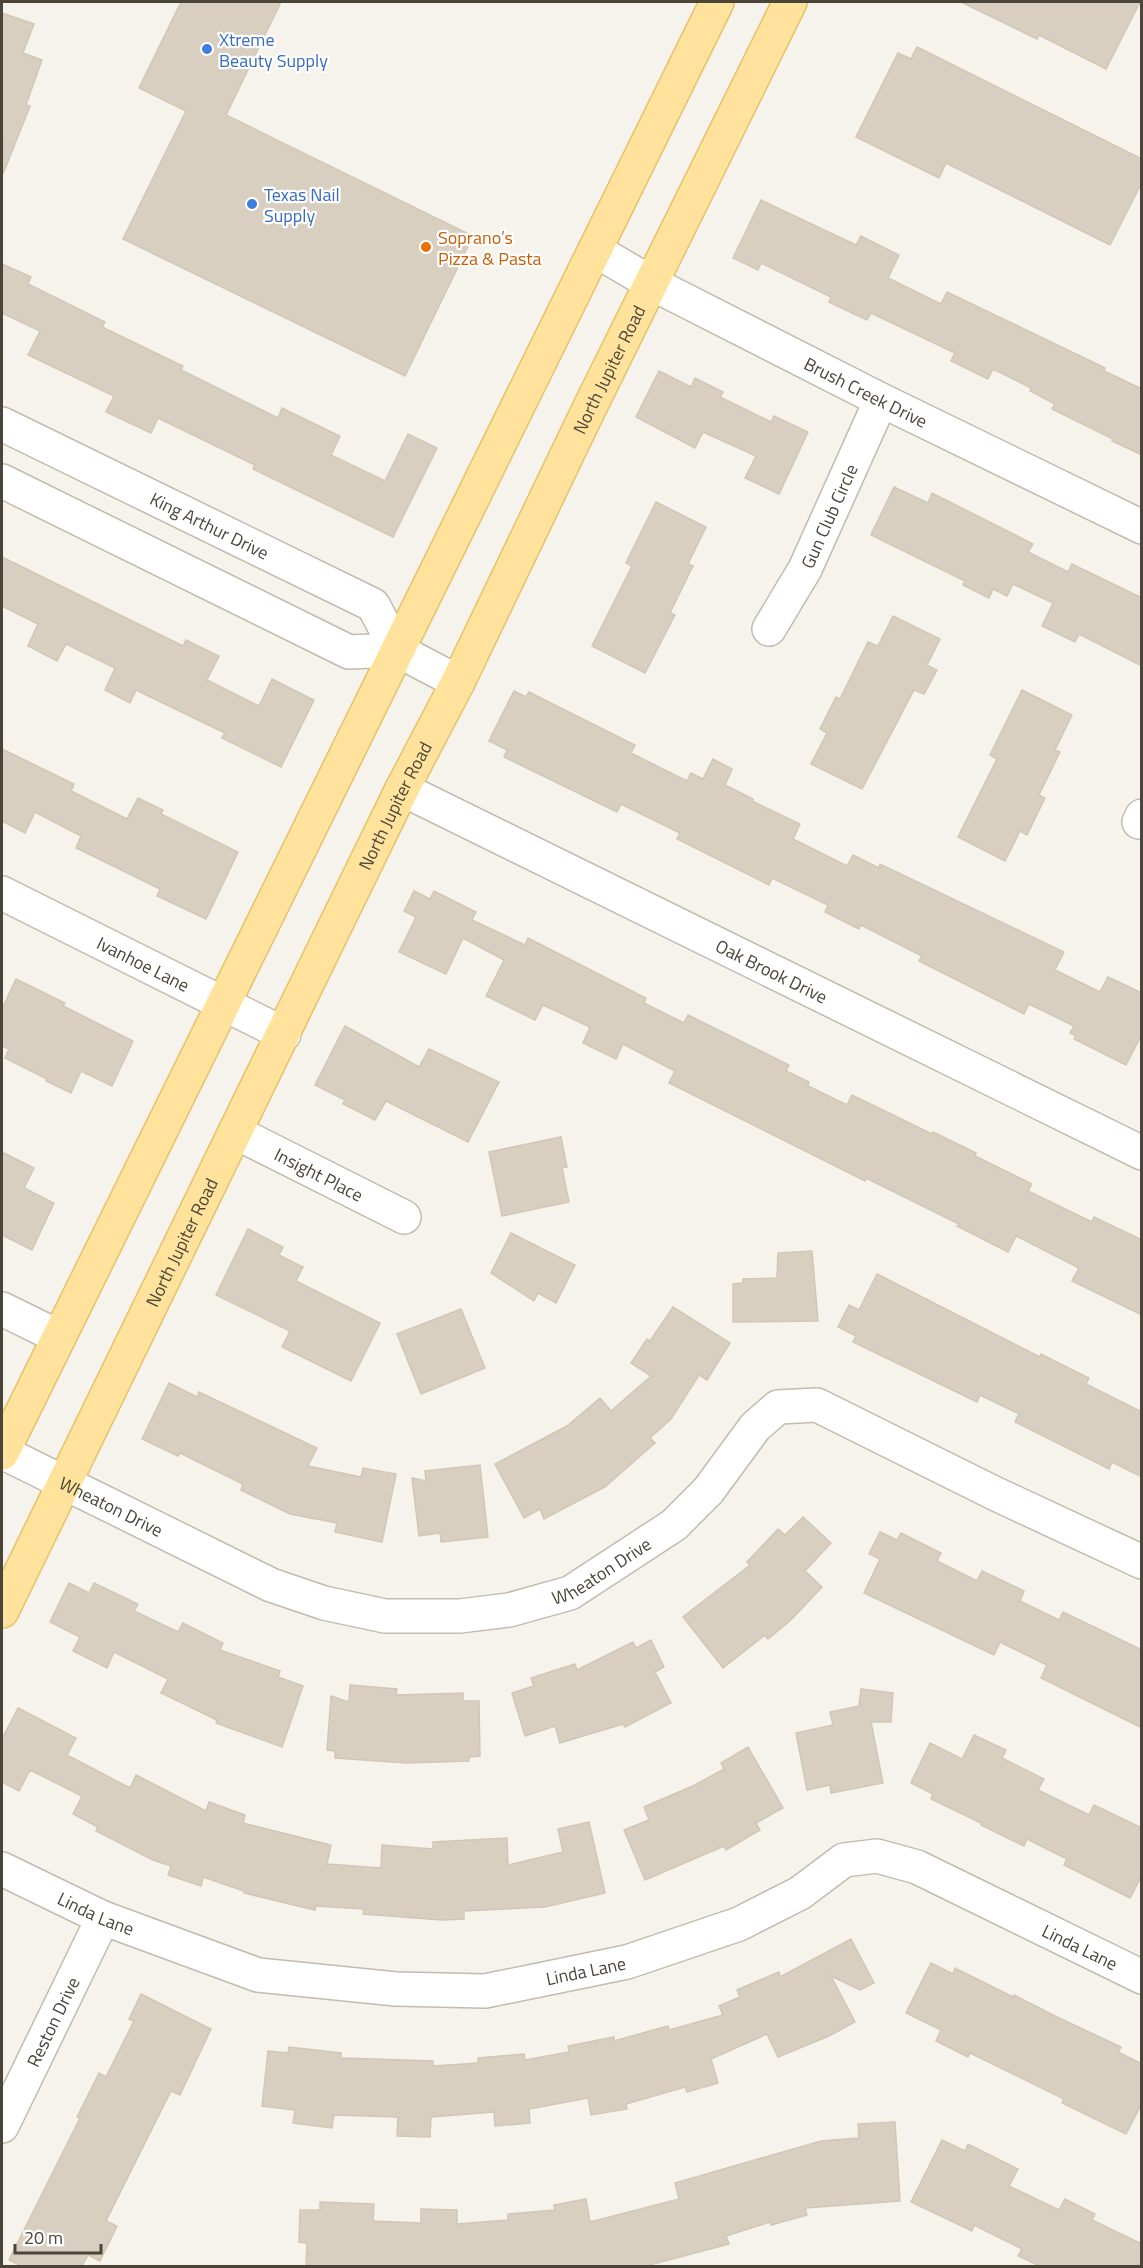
<svg xmlns="http://www.w3.org/2000/svg" width="1143" height="2268" font-family="'Titillium Web',sans-serif">
<style>
.building{fill:#d8cfc1;stroke:#d3c7b4;stroke-width:1.5}
.lines{fill:none;stroke-linecap:round;stroke-linejoin:round}
.minor-casing{stroke:#c2bbae;stroke-width:36}
.primary-casing{stroke:#e6c16a;stroke-width:36}
.minor{stroke:#fff;stroke-width:33}
.primary{stroke:#ffe39c;stroke-width:33}
.shop-dot{fill:#3f7fe0;stroke:#fff;stroke-width:2}
.food-dot{fill:#e8710a;stroke:#fff;stroke-width:2}
.labels{text-anchor:middle;dominant-baseline:central;stroke-width:4.5;stroke-linejoin:round;paint-order:stroke}
.shop-label{font-size:18px;fill:#366cbe;stroke:#fff;text-anchor:start}
.food-label{font-size:18px;fill:#c56008;stroke:#fff;text-anchor:start}
.street-label{font-size:18px;fill:#4b4439;stroke:#fff}
</style>
<rect width="100%" height="100%" fill="#f6f3ec"/>
<!-- building -->
<g class="building">
<path d="M181 2H281L226 115 473 236 405 376 123 239 186 111 139 88Z"/>
<path d="M961 2H1140L1106 69 1039 35 1037 39Z"/>
<path d="M2 13 34 24 23 53 42 60 26 105 30 106 3 174Z"/>
<path d="M917 47 1142 159V182L1110 245 946 163 939 178 856 137 898 53 911 59Z"/>
<path d="M761 200 856 245 861 236 899 255 888 278 941 304 947 292 1105 368 1104 371 1142 389V455L1112 441 1113 439 1052 409 1055 404 1030 391 1031 388 993 369 988 379 951 361 955 353 871 313 867 320 829 302 831 297 761 263 758 270 733 258Z"/>
<path d="M2 264 31 277 28 284 105 322 102 327 183 366 181 370 278 418 282 408 340 436 331 455 385 481 408 434 437 448 393 537 253 469 255 465 158 418 151 433 106 412 114 396 28 355 40 331 2 313Z"/>
<path d="M659 371 691 387 695 378 723 392 720 397 771 422 774 416 808 432 779 494 745 478 756 456 703 432 695 448 636 417Z"/>
<path d="M894 487 928 503 932 493 1033 544 1028 552 1068 572 1072 564 1142 598V666L1079 634 1075 642 1042 626 1053 603 1013 584 1007 596 993 589 989 598 963 585 965 581 871 535Z"/>
<path d="M656 502 706 527 688 564 693 566 670 613 675 615 645 673 592 646 632 566 626 563Z"/>
<path d="M2 557 183 646 186 640 219 656 207 680 259 706 272 679 314 700 281 767 222 738 225 733 136 690 130 703 105 690 115 668 66 644 57 661 28 646 38 624 2 606Z"/>
<path d="M893 616 940 639 927 665 937 670 924 694 914 690 862 789 811 764 827 733 820 729 836 697 840 699 868 642 878 646Z"/>
<path d="M1022 690 1072 715 1055 750 1060 752 1039 795 1045 798 1027 835 1020 831 1005 861 958 837 997 759 990 755Z"/>
<path d="M514 691 526 697 529 692 635 745 631 753 687 781 691 773 703 779 713 759 732 769 725 785 753 799 752 801 800 824 793 839 847 866 853 855 879 868 880 864 1064 952 1055 970 1100 992 1108 977 1142 993V1034L1126 1065 1074 1039 1076 1036 1070 1033 1074 1026 1029 1004 1024 1014 919 961 922 956 861 925 859 929 825 912 828 905 772 878 769 885 677 839 680 833 621 804 617 812 504 757 507 750 489 741Z"/>
<path d="M2 749 74 784 71 791 127 819 138 798 163 810 161 814 238 852 206 919 157 896 160 889 76 848 81 836 35 812 25 833 2 821Z"/>
<path d="M414 891 430 899 434 891 476 912 472 920 525 945 528 938 646 998 644 1003 684 1023 688 1015 789 1065 786 1071 809 1082 808 1086 847 1105 852 1095 932 1134 933 1132 976 1153 975 1156 1032 1184 1028 1191 1092 1222 1094 1217 1142 1240V1315L1072 1281 1079 1268 1016 1236 1008 1252 957 1226 959 1224 866 1178 865 1181 669 1083 675 1071 623 1044 616 1059 583 1043 590 1027 543 1005 535 1020 486 996 504 960 463 938 446 974 399 952 416 917 404 911Z"/>
<path d="M16 979 65 1003 63 1006 133 1041 112 1086 81 1071 71 1093 46 1081 47 1079 5 1058 9 1049 2 1046V1009Z"/>
<path d="M345 1026 419 1067 429 1049 499 1082 468 1142 386 1101 375 1120 343 1104 345 1100 315 1085Z"/>
<path d="M561 1137 567 1167 562 1168 569 1202 502 1216 489 1152Z"/>
<path d="M2 1152 34 1168 24 1188 54 1203 32 1250 2 1235Z"/>
<path d="M248 1229 283 1247 279 1255 303 1267 296 1281 380 1323 351 1381 282 1347 290 1331 216 1295Z"/>
<path d="M511 1233 575 1265 556 1303 538 1293 534 1301 491 1273Z"/>
<path d="M812 1251 818 1321 733 1322V1284L743 1283V1279L777 1278 778 1253Z"/>
<path d="M877 1274 1040 1357 1041 1354 1089 1378 1086 1384 1142 1412V1477L1112 1462 1109 1469 1015 1422 1019 1414 980 1395 977 1402 853 1342 856 1336 838 1327 849 1305 859 1310Z"/>
<path d="M673 1307 730 1343 707 1380 699 1375 671 1419 650 1438 655 1443 605 1487 544 1519 540 1509 524 1518 495 1464 567 1426 600 1398 611 1411 651 1376 631 1363 647 1339 650 1341Z"/>
<path d="M461 1309 485 1368 421 1394 397 1334Z"/>
<path d="M169 1383 197 1397 199 1392 317 1448 308 1466 361 1477 363 1468 396 1474 382 1542 335 1532 337 1523 290 1514 241 1490 243 1484 180 1453 178 1456 142 1439Z"/>
<path d="M480 1465 488 1537 441 1542 440 1533 419 1536 412 1478 426 1481 425 1471Z"/>
<path d="M803 1517 831 1543 805 1571 822 1587 791 1620 768 1639 765 1635 723 1668 683 1617 750 1565 747 1562 778 1529 785 1535Z"/>
<path d="M880 1532 897 1540 901 1533 941 1553 937 1561 977 1581 982 1571 1024 1591 1020 1601 1059 1620 1063 1612 1142 1650V1728L1041 1678 1047 1665 1000 1642 994 1655 864 1593 880 1559 869 1554Z"/>
<path d="M69 1583 89 1593 94 1583 138 1604 134 1611 178 1632 183 1623 223 1643 220 1650 280 1671 278 1677 303 1686 282 1747 216 1723 217 1720 161 1693 168 1679 114 1652 107 1668 73 1651 80 1637 50 1622Z"/>
<path d="M651 1640 664 1667 655 1672 671 1703 625 1727 623 1724 560 1743 555 1726 525 1736 512 1693 534 1686 531 1678 575 1664 577 1670 633 1642 636 1648Z"/>
<path d="M350 1685 397 1689 396 1695 463 1693V1701H479L480 1756 469 1757V1761L407 1763 335 1758V1751L327 1750 331 1696 349 1702Z"/>
<path d="M861 1689 893 1693 891 1722H871L883 1783 831 1793 830 1785 807 1790 796 1733 833 1725 830 1712 859 1706Z"/>
<path d="M18 1708 76 1738 67 1755 130 1788 136 1775 206 1811 209 1802 245 1815 243 1823 331 1845 327 1864 381 1868 382 1845 433 1849V1842L507 1838 508 1865 563 1852 558 1829 589 1822 605 1893 545 1907 464 1911V1919L442 1920 363 1914 364 1909 316 1906 315 1910 244 1893V1891L203 1877 201 1886 168 1875 171 1866 153 1860 96 1831 98 1827 73 1814 82 1796 30 1770 19 1791 2 1782V1739Z"/>
<path d="M974 1735 1006 1750 1002 1758 1044 1779 1038 1790 1089 1815 1094 1805 1142 1828V1875L1130 1898 1064 1865 1067 1859 1027 1839 1024 1846 981 1825V1823L931 1799 933 1794 911 1783 930 1743 962 1759Z"/>
<path d="M748 1747 783 1808 756 1823 760 1830 726 1850 724 1846 645 1880 624 1830 649 1820 644 1807 695 1785 724 1769 721 1763Z"/>
<path d="M851 1939 874 1983 860 1990 831 1976 855 2022 829 2036 778 2057 767 2034 711 2059 718 2083 687 2092 685 2087 626 2104 627 2109 591 2115 588 2098 529 2109 530 2123 495 2126 494 2112 431 2117 430 2137 397 2136 398 2117 334 2115 332 2128 293 2123 295 2110 262 2106 268 2051 288 2053 289 2047 341 2053V2058L433 2061V2066L478 2063V2058L524 2054 525 2060 569 2052 568 2046 614 2037V2041L668 2026 669 2030 723 2015 719 2006 740 1997 737 1990 779 1972 780 1977Z"/>
<path d="M931 1963 953 1974 955 1968 1013 1997 1014 1995 1055 2016 1121 2047 1118 2052 1142 2064V2103L1126 2134 1062 2103 1064 2099 970 2053 968 2057 936 2041 941 2030 906 2013Z"/>
<path d="M141 1994 211 2029 180 2095 171 2091 106 2221 117 2226 100 2261 88 2255 82 2266H21L9 2260 80 2118 77 2117 99 2073 106 2077 134 2021 129 2019Z"/>
<path d="M895 2122 900 2201 805 2208 807 2215 771 2225 770 2222 726 2236 729 2244 646 2266H306L307 2243 299 2242 300 2210H320V2202L374 2204 373 2221 421 2223V2209L457 2210V2224L508 2220V2214L555 2210 554 2205 586 2199 590 2222 679 2199 675 2183 821 2141 859 2138 858 2124Z"/>
<path d="M942 2140 965 2151 968 2144 1018 2169 1009 2186 1059 2210 1065 2199 1095 2214 1092 2220 1142 2244V2266H1040L1018 2256 1022 2249 974 2225 972 2231 911 2202Z"/>
</g>
<g class="lines">
<defs>
<g id="minor">
<path id="s1" d="M595 250 651 283 881 400 1142 527"/>
<path id="s2" d="M2 424 373 605 397 650"/>
<path d="M2 481 349 652 397 650 458 682"/>
<path id="s3" d="M769 629 805 569 881 400"/>
<path id="s4" d="M402 789 1142 1153"/>
<path d="M1139 822 1142 816"/>
<path id="s5" d="M2 893 284 1034"/>
<path id="s6" d="M235 1132 404 1217"/>
<path d="M2 1309 59 1337"/>
<path id="s7" d="M2 1452 271 1585 324 1603 385 1616H460L509 1610 570 1593 674 1525 708 1491 755 1427 778 1407 817 1405 996 1494 1142 1562"/>
<path id="s8" d="M2 1869 103 1918 258 1975 396 1989 485 1991 627 1962 739 1924 800 1893 844 1860 877 1856 917 1867 1142 1977"/>
<path id="s9" d="M2 2126 103 1918"/>
</g>
<g id="primary">
<path d="M2 1453 717 2"/>
<path id="s10" d="M2 1611 323 951 402 789 458 682 588 411 790 2"/>
</g>
</defs>
<!-- minor casing -->
<use href="#minor" class="minor-casing"/>
<!-- primary casing -->
<use href="#primary" class="primary-casing"/>
<!-- minor -->
<use href="#minor" class="minor"/>
<!-- primary -->
<use href="#primary" class="primary"/>
</g>
<!-- markers -->
<g class="shop-dot">
<circle cx="207" cy="49" r="6"/>
<circle cx="252" cy="204" r="6"/>
</g>
<circle class="food-dot" cx="426" cy="247" r="6"/>
<g class="labels">
<!-- shop labels -->
<g class="shop-label">
<text x="219" y="39">Xtreme<tspan x="219" dy="21">Beauty Supply</tspan></text>
<text x="264" y="194">Texas Nail<tspan x="264" dy="21">Supply</tspan></text>
</g>
<!-- food labels -->
<g class="food-label">
<text x="438" y="237">Soprano’s<tspan x="438" dy="21">Pizza &amp; Pasta</tspan></text>
</g>
<!-- street labels -->
<g class="street-label">
<text stroke="none"><textPath href="#s10" startOffset="1382">North Jupiter Road</textPath></text>
<text stroke="none"><textPath href="#s1" startOffset="306">Brush Creek Drive</textPath></text>
<text stroke="none"><textPath href="#s3" startOffset="128">Gun Club Circle</textPath></text>
<text stroke="none"><textPath href="#s2" startOffset="231">King Arthur Drive</textPath></text>
<text stroke="none"><textPath href="#s10" startOffset="896">North Jupiter Road</textPath></text>
<text stroke="none"><textPath href="#s5" startOffset="158">Ivanhoe Lane</textPath></text>
<text stroke="none"><textPath href="#s4" startOffset="412">Oak Brook Drive</textPath></text>
<text stroke="none"><textPath href="#s6" startOffset="94">Insight Place</textPath></text>
<text stroke="none"><textPath href="#s10" startOffset="410">North Jupiter Road</textPath></text>
<text stroke="none"><textPath href="#s7" startOffset="122">Wheaton Drive</textPath></text>
<text stroke="none"><textPath href="#s7" startOffset="644">Wheaton Drive</textPath></text>
<text stroke="none"><textPath href="#s8" startOffset="104">Linda Lane</textPath></text>
<text stroke="none"><textPath href="#s8" startOffset="1148">Linda Lane</textPath></text>
<text stroke="none"><textPath href="#s8" startOffset="608">Linda Lane</textPath></text>
<text stroke="none"><textPath href="#s9" startOffset="116">Reston Drive</textPath></text>
</g>
</g>
<!-- border -->
<rect width="1143" height="2268" fill="none" stroke="#4b4439" stroke-width="6"/>
<!-- scale -->
<path d="M15 2244v9h86v-9" fill="none" stroke="#4b4439" stroke-width="3"/>
<text x="24" y="2244" font-size="18" fill="#4b4439" stroke="#ffffff" stroke-width="4.5" paint-order="stroke">20 m</text>
</svg>
